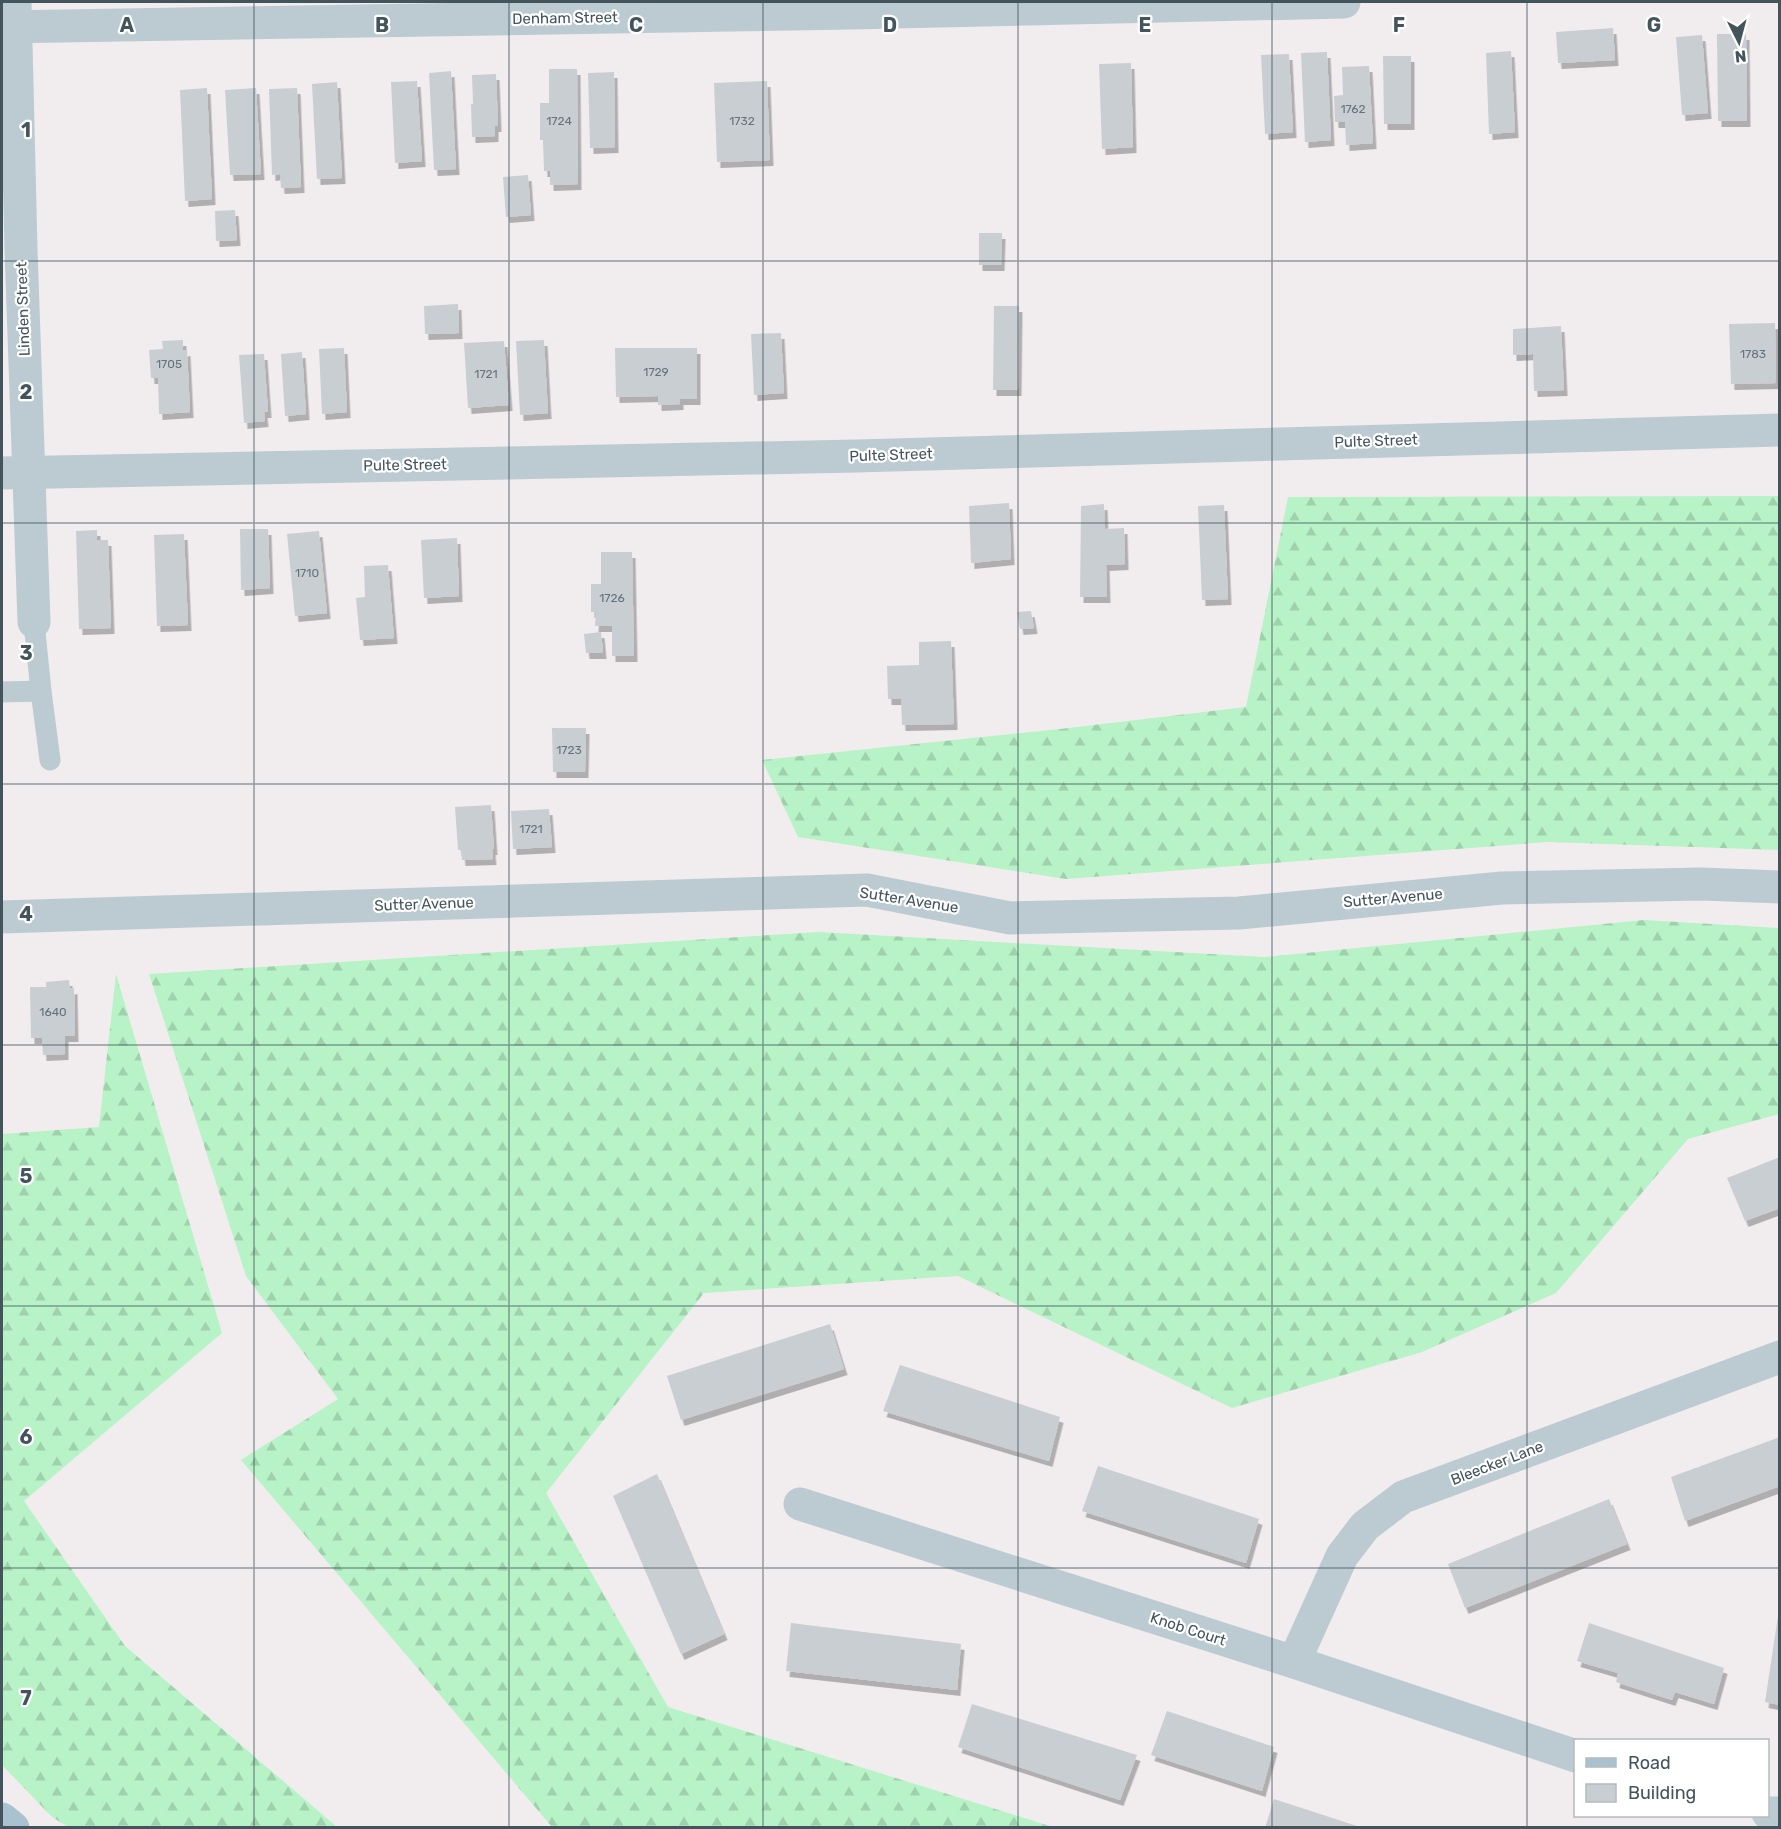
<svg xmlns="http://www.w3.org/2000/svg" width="1781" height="1829" font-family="Rubik,sans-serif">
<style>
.forest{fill:url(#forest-firs)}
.building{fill:#c9ced3;filter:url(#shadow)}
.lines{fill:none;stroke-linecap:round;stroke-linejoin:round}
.lane{stroke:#bccbd2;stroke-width:21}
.street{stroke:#bccbd2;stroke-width:33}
.primary{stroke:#aac2d0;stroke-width:33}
.grid{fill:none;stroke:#44545d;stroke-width:1.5;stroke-opacity:0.55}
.labels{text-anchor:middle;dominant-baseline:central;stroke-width:4.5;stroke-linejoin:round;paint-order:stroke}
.number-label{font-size:12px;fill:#65727a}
.street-label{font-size:15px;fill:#44545d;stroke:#fff}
.grid-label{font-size:20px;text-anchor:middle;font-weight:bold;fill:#44545d;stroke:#fff;stroke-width:4.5;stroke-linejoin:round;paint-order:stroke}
</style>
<defs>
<pattern id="forest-firs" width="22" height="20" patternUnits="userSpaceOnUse" patternTransform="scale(1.5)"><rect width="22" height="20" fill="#b7f3c6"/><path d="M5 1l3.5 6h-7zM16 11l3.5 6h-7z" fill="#9fd2ac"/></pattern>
<filter id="shadow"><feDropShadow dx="3.5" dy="6" stdDeviation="0" flood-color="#0004"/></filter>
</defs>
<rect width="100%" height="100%" fill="#f1edee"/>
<!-- forest -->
<g class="forest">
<path d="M1779 496V850L1548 842 1066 879 798 837 762 760 1060 729 1246 707 1288 497Z"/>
<path d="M1644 920 1779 928V1114L1688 1139 1556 1293 1422 1352 1232 1408 958 1276 704 1293 546 1493 668 1707 1053 1827H552L241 1460 338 1399 246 1276 149 974 819 932 1264 957Z"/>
<path d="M116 974 222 1333 24 1501 125 1646 337 1827H68L52 1817 2 1765V1134L99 1127Z"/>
</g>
<!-- building -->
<g class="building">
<path d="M1613 28 1615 60 1558 63 1556 32Z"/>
<path d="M1717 34H1746L1747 121H1718Z"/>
<path d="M1702 35 1708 113 1682 115 1676 37Z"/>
<path d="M1511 51 1515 132 1489 134 1486 53Z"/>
<path d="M1327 52 1331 140 1305 142 1301 53Z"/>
<path d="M1289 54 1293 132 1265 134 1261 55Z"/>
<path d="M1383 56H1411V124H1384Z"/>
<path d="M1131 63 1133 147 1102 149 1099 64Z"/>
<path d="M1369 66 1373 143 1346 145 1345 122H1335L1334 96 1343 95 1342 67Z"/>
<path d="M549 69H577L578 184 550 185V171H544L543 140H540V103H549Z"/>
<path d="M451 71 456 169 434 170 429 73Z"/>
<path d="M614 72 615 147 590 148 588 73Z"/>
<path d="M496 74 498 126H495V136L472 137 471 104H473L472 75Z"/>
<path d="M417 81 422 161 395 163 391 82Z"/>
<path d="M767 81 770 160 717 162 714 83Z"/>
<path d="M337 82 342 178 317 179 312 84Z"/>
<path d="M207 88 212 199 185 201 180 90Z"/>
<path d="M256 88 261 174 230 175 225 90Z"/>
<path d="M297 88 301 187 281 188 280 174 272 175 269 89Z"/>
<path d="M528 175 531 215 506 217 503 177Z"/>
<path d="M235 210 237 240 216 241 215 211Z"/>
<path d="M979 233H1002L1001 265H979Z"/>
<path d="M458 304 459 333 425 334 424 306Z"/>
<path d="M994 306H1019L1018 390H993Z"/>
<path d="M1775 323 1776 383 1731 384 1729 324Z"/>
<path d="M1561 326 1564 390 1534 391 1533 354 1513 355V329Z"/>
<path d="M781 333 784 393 754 395 751 334Z"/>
<path d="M183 340V351L187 350 190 412 159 414 158 378H151L149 350 163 349 162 341Z"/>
<path d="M544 340 548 413 520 415 516 341Z"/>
<path d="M504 341 509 405 468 408 464 343Z"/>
<path d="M344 348 347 412 322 414 319 349Z"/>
<path d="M615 348H697V399H680V404L658 405V396L616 397Z"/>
<path d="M302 352 306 414 285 416 281 354Z"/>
<path d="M264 354 268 412H264L265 421 244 423 239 355Z"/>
<path d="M1009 503 1011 559 971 563 969 506Z"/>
<path d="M1104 504 1105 529 1124 528 1125 564 1106 565 1107 597H1080L1081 506Z"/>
<path d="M1224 505 1228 599 1202 600 1198 506Z"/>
<path d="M240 529H268L270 588 241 590Z"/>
<path d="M97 530V540H108L111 628 79 629 76 531Z"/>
<path d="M319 531 327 613 295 616 287 534Z"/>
<path d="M184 534 188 625 157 626 154 535Z"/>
<path d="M457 538 459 596 424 598 421 540Z"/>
<path d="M601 552H632L634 656H612V626H595L596 612H591V584H601Z"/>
<path d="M388 565 394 638 360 640 356 598 365 597 364 566Z"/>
<path d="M1031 611 1034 628 1020 629 1017 612Z"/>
<path d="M601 632 603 653H586L584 634Z"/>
<path d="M951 641 954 724 902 725 901 699H888L887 666 919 665V642Z"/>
<path d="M552 728H586L585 772H553Z"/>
<path d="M491 805 494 849H492L493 859 462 860 461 850H458L455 807Z"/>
<path d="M549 809 552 847 513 849 511 811Z"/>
<path d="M69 980 70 989 74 988 75 1036H65V1054L43 1055 42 1038H31L30 987H46V982Z"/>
<path d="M1780 1157V1208L1745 1221 1727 1178Z"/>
<path d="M830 1324 844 1369 681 1420 667 1376Z"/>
<path d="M900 1365 1060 1417 1049 1461 883 1411Z"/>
<path d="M1780 1437V1486L1685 1521 1671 1477Z"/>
<path d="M1098 1466 1259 1519 1246 1563 1082 1511Z"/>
<path d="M657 1474 724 1634 681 1654 613 1496Z"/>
<path d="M1609 1499 1627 1544 1465 1608 1448 1564Z"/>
<path d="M1778 1616H1780V1705L1765 1702Z"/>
<path d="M791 1623 961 1644 957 1690 786 1671Z"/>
<path d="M1589 1623 1724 1668 1714 1704 1675 1692 1672 1700 1616 1682 1618 1673 1577 1661Z"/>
<path d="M972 1704 1137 1755 1120 1800 958 1747Z"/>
<path d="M1167 1711 1274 1747 1262 1791 1151 1755Z"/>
<path d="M1274 1799 1360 1827V1828H1265Z"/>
</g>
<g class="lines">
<!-- lane -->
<g class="lane">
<path d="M34 622 41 691 50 760"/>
<path d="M2 692 41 691"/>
</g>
<!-- street -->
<g class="street">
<path d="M15 2 21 249 34 622"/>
<path d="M2 27 851 13 1344 2"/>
<path d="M2 473 857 456 1780 430"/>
<path d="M2 917 867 890 1010 918 1239 913 1502 888 1702 884 1780 887"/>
<path d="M800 1504 1294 1662 1576 1756"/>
<path d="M1294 1662 1342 1556 1365 1526 1403 1497 1780 1357"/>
<path d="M1768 1813H1780"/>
</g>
<!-- primary -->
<path class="primary" d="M2 1819 13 1828"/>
</g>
<!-- grid -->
<path class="grid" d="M254 2V1828M509 2V1828M763 2V1828M1018 2V1828M1272 2V1828M1527 2V1828M2 261H1780M2 523H1780M2 784H1780M2 1045H1780M2 1306H1780M2 1568H1780"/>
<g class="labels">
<!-- number labels -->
<g class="number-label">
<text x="1353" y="109">1762</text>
<text x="559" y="121">1724</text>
<text x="742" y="121">1732</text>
<text x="1753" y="354">1783</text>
<text x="169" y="364">1705</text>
<text x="656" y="372">1729</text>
<text x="486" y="374">1721</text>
<text x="307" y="573">1710</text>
<text x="612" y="598">1726</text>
<text x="569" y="750">1723</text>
<text x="531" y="829">1721</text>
<text x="53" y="1012">1640</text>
</g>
<!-- street labels -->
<g class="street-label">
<text transform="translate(565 18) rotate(-1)">Denham Street</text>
<text transform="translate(23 309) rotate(-92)">Linden Street</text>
<text transform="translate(1376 441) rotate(-2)">Pulte Street</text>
<text transform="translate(891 455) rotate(-2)">Pulte Street</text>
<text transform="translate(405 465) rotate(-1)">Pulte Street</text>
<text transform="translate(1393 898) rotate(-5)">Sutter Avenue</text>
<text transform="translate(909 900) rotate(9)">Sutter Avenue</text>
<text transform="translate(424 904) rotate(-2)">Sutter Avenue</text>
<text transform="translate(1497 1463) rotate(-21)">Bleecker Lane</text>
<text transform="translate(1188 1629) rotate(18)">Knob Court</text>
</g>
</g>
<g class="grid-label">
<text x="127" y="32">A</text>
<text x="382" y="32">B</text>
<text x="636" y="32">C</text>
<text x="890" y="32">D</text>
<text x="1145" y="32">E</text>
<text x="1399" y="32">F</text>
<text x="1654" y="32">G</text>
<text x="26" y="137">1</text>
<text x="26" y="399">2</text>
<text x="26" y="660">3</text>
<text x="26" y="921">4</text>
<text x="26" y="1183">5</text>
<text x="26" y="1444">6</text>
<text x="26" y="1705">7</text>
</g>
<!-- border -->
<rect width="1781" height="1829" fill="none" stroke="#44545d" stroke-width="6"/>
<!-- legend -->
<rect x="1574" y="1739" width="195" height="78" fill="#ffffff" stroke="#b4bbbe" stroke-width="1.5"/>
<rect x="1586" y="1758" width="30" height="9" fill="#aac2d0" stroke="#b4bbbe" stroke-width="1.5"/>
<text x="1628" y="1769" font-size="18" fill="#44545d">Road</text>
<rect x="1586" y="1784" width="30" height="18" fill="#c9ced3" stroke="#b4bbbe" stroke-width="1.5"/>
<text x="1628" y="1799" font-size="18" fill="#44545d">Building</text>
<!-- north arrow -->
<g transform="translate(1739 42) rotate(174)" stroke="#ffffff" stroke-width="4.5" paint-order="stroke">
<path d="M0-4.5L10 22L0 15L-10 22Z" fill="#44545d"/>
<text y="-9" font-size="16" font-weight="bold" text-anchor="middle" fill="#44545d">N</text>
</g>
</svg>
